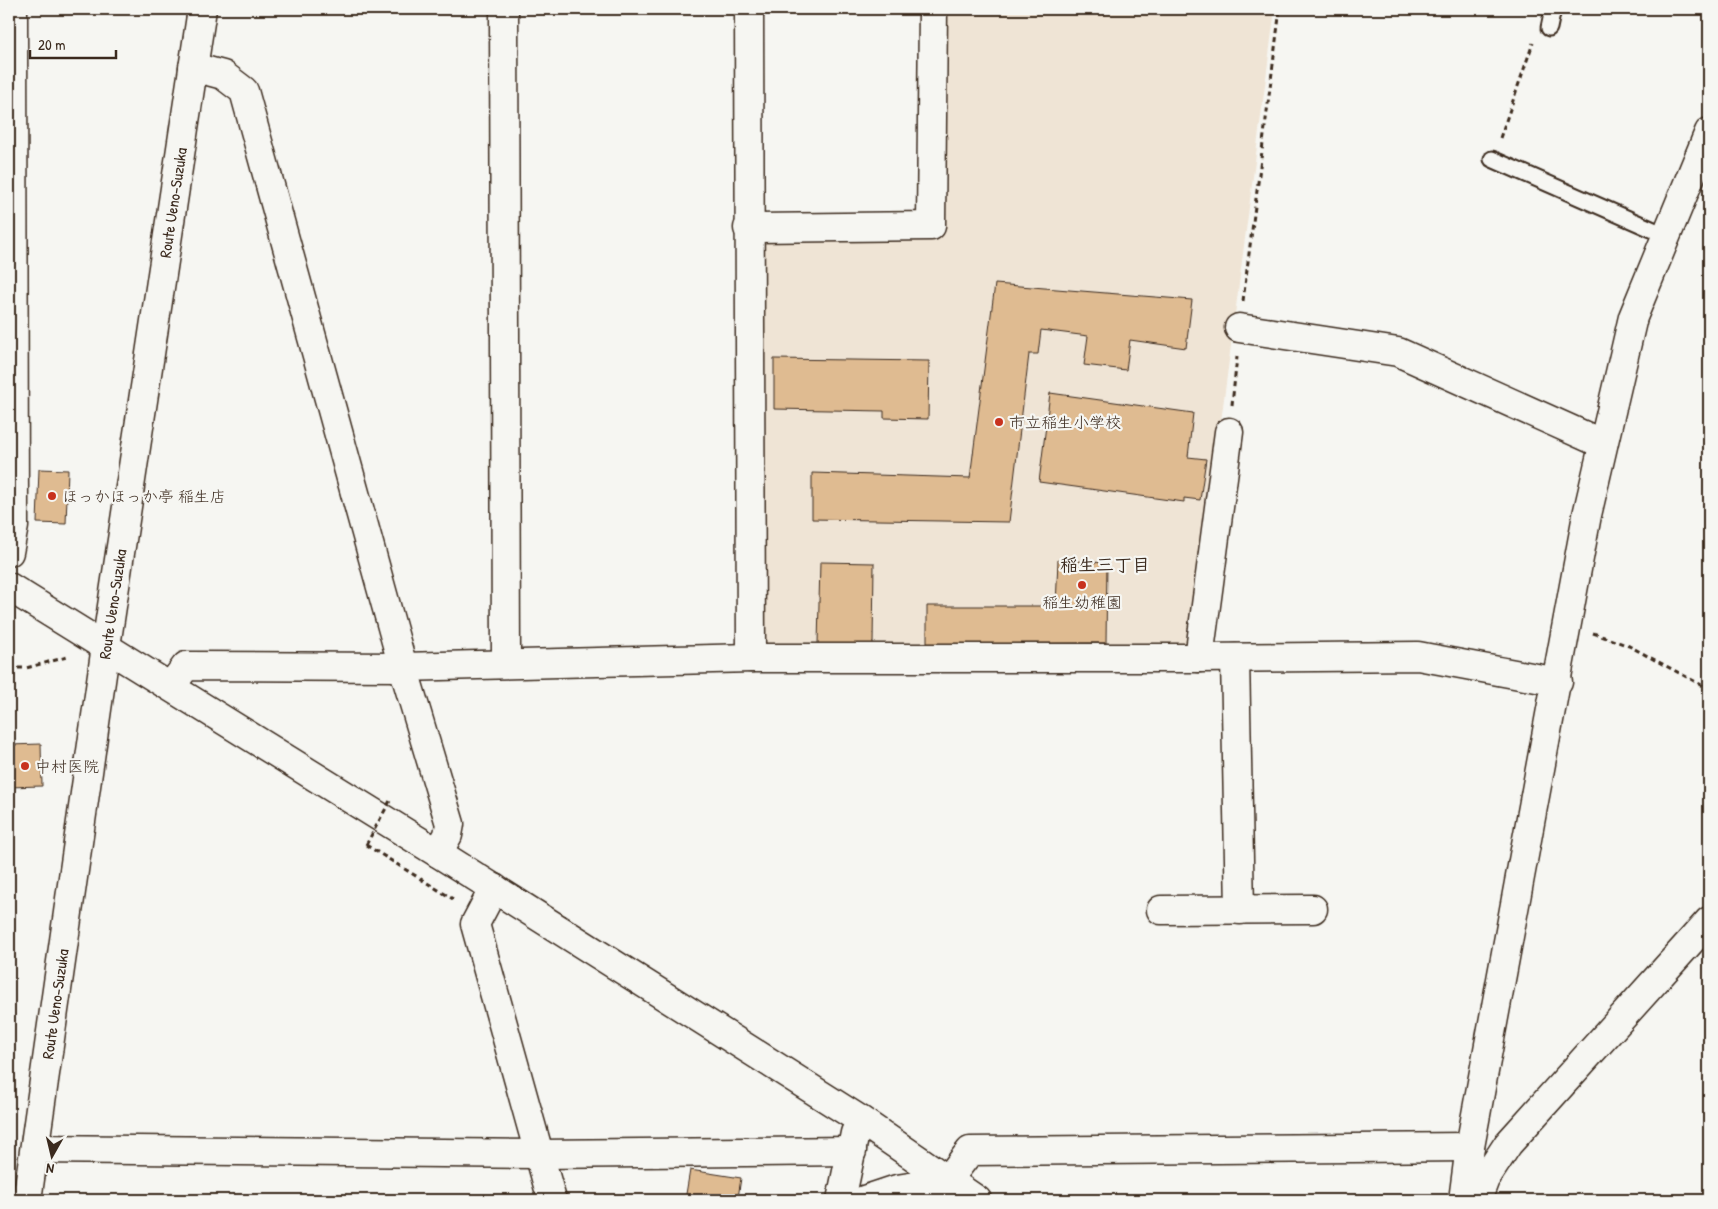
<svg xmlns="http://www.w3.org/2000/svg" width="1718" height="1209" font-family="'Patrick Hand','Klee One',sans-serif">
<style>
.built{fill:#efe4d5}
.building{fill:#dfbb91;stroke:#3b2a1e}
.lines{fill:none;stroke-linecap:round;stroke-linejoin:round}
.lane-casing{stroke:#3b2a1e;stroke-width:19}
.street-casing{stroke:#3b2a1e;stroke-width:31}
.secondary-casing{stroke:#3b2a1e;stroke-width:31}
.path{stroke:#3b2a1e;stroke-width:3;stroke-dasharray:5 4;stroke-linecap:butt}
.lane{stroke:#f6f6f2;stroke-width:15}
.street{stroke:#f6f6f2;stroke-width:28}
.secondary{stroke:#f6f6f2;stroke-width:28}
.path-bridge{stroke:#3b2a1e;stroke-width:3;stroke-dasharray:5 4;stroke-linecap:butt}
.poi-dot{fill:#c8321e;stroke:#f6f6f2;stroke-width:2}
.labels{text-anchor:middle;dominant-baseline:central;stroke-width:4.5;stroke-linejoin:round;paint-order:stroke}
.street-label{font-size:16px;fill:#3b2a1e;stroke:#f6f6f2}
.poi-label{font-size:16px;fill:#3b2a1e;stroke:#f6f6f2;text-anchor:start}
.neighbourhood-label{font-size:18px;font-weight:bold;fill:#3b2a1e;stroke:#f6f6f2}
</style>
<rect width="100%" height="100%" fill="#f6f6f2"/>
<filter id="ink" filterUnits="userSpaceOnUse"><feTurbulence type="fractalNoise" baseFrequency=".02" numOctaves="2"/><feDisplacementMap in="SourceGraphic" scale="10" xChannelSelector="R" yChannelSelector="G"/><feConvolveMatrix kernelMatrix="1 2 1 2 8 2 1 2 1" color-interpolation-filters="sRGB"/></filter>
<g filter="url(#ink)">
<!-- built -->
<path class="built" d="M940 9H1275L1191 651 758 650 760 235 939 234Z"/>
<!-- building -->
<g class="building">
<path d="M995 284 1192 300 1186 348 1130 340 1126 370 1084 365 1088 336 1041 330 1038 354H1029L1009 522 812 519V473L970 478Z"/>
<path d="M774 359 929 361 928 419 884 418V411L774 409Z"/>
<path d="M1050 393 1193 413 1188 457 1206 459 1200 500 1184 498V502L1039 482Z"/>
<path d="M39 469 68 470 66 524 37 523Z"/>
<path d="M1058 560 1107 563 1106 643 927 644V606H1056Z"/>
<path d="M820 562 874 563 873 644H818Z"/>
<path d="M41 744 42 786 9 787V745Z"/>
<path d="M690 1170 741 1178 738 1198 729 1197 728 1200H685Z"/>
</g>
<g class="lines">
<defs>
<g id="lane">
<path d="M1549 28 1553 9"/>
<path d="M1492 159 1665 235"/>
</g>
<g id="street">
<path d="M504 9 506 662"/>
<path d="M749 9 751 658"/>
<path d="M193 67 223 75 244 91 403 667 450 824 448 835 438 853"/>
<path d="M748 228 931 226 933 9"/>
<path d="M1239 328 1398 352 1603 444"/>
<path d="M9 552 14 526 13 9"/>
<path d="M1199 658 1229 432"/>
<path d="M1235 658 1240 910"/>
<path d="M171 686 186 666 403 667 751 658H1199L1418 656 1558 682"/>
<path d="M494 888 475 924 552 1200"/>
<path d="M1161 910 1313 909"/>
<path d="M35 1149 539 1154 852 1151"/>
<path d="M841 1200 855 1133"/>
<path d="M864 1200 897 1189 947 1181 970 1151 1470 1147"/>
<path d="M1463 1200 1470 1147 1587 515 1633 317 1709 132"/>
</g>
<g id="secondary">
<path d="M9 587 438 853 859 1119 977 1200"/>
<path id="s1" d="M27 1200 106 646 202 9"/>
<path d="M1477 1200 1485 1179 1508 1144 1709 921"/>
</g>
</defs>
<!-- lane casing -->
<use href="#lane" class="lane-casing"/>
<!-- street casing -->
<use href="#street" class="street-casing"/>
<!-- secondary casing -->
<use href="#secondary" class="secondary-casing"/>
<!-- path -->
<g class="path">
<path d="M1500 138 1533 43"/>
<path d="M1243 301 1280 9"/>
<path d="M1232 405 1237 357"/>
<path d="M1593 633 1629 646 1709 689"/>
<path d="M9 668H26L67 657"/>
<path d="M366 845 453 899"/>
</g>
<!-- lane -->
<use href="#lane" class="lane"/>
<!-- street -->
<use href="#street" class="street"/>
<!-- secondary -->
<use href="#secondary" class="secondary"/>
<!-- path-bridge -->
<path class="path-bridge" d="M366 845 391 799"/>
</g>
</g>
<!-- markers -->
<g class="poi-dot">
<circle cx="999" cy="422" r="5"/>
<circle cx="52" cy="496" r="5"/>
<circle cx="1082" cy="585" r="5"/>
<circle cx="25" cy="766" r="5"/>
</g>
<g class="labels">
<!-- street labels -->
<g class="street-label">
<text stroke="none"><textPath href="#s1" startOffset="1008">Route Ueno-Suzuka</textPath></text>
<text stroke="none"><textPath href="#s1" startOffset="602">Route Ueno-Suzuka</textPath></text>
<text stroke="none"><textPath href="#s1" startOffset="198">Route Ueno-Suzuka</textPath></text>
</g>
<!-- poi labels -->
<g class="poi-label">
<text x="1009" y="422">市立稲生小学校</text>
<text x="62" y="496">ほっかほっか亭 稲生店</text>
<text x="1082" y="602" text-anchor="middle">稲生幼稚園</text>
<text x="35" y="766">中村医院</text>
</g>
<!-- neighbourhood labels -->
<g class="neighbourhood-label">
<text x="1105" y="564">稲生三丁目</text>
</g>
</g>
<!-- margin -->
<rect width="1718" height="1209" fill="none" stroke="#f6f6f2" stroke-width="30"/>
<rect x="15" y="15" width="1688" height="1179" fill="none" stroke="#3b2a1e" stroke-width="2" filter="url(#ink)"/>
<!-- north arrow -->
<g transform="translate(52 1156) rotate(188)" stroke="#f6f6f2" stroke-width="4" paint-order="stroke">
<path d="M0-4L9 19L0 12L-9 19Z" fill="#3b2a1e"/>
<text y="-8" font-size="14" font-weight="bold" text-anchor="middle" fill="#3b2a1e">N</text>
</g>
<!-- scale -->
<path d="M30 50v8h86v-8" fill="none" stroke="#3b2a1e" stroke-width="2.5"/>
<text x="38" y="50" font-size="15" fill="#3b2a1e" stroke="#f6f6f2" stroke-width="4" paint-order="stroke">20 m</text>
</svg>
